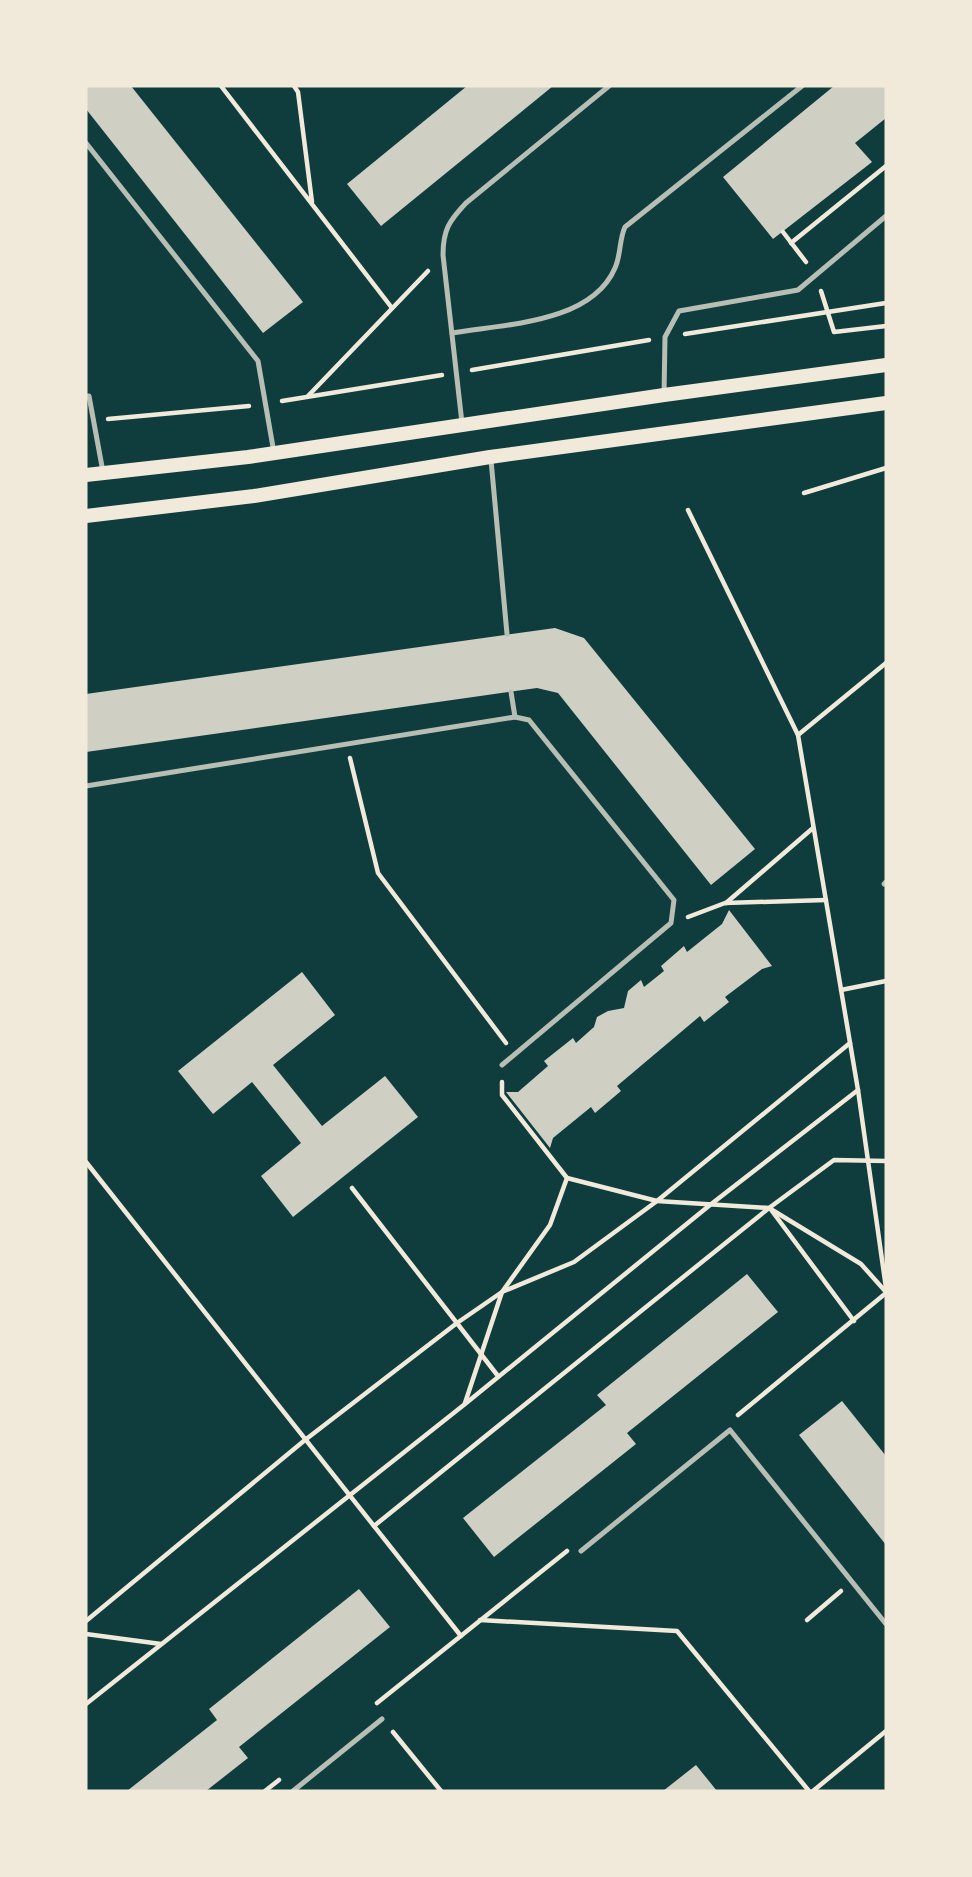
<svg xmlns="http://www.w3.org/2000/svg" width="972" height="1877" font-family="'PT Sans Narrow',sans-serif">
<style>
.building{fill:#cfcfc3}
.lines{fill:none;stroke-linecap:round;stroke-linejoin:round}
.path{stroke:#f1e9da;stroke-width:4.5}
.service{stroke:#b8beb3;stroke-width:5}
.secondary{stroke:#f1e9da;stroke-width:14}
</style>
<rect width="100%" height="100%" fill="#0f3d3e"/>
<!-- building -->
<g class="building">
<path d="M86 86H131L303 302 263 333 86 109Z"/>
<path d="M467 86H553L381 226 347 184Z"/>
<path d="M834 86H886V118L855 143 872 162 773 239 723 177Z"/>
<path d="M555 628 584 638 755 849 711 885 558 693 537 688 86 752V694Z"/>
<path d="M729 910 772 966 762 969 725 997 729 1002 704 1022 700 1016 617 1086 621 1091 595 1113 591 1107 553 1138 550 1148 506 1092H518L548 1066 544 1061 573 1038 576 1043 594 1027 597 1017 608 1011 624 1008 628 991 641 980 644 987 664 971 661 966 684 946 687 952 722 924Z"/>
<path d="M302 972 335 1015 273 1065 322 1126 385 1076 418 1117 293 1217 261 1176 301 1143 252 1082 213 1114 178 1071Z"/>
<path d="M747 1274 778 1312 627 1433 636 1444 494 1557 463 1518 606 1405 597 1395Z"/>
<path d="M842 1401 886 1456V1545L799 1435Z"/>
<path d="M359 1589 390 1627 239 1747 248 1758 206 1791H127L217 1720 209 1709Z"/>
<path d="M696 1765 717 1791H663Z"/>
</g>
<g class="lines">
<!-- path -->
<g class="path">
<path d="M221 86 392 308"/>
<path d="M294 86 298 92 312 202"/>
<path d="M783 232 806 262"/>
<path d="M791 243 886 166"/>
<path d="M821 291 834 332 886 326"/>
<path d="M685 334 886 303"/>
<path d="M472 370 649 340"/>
<path d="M308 396 428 271"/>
<path d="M282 401 442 375"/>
<path d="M108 419 249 406"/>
<path d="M804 493 886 468"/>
<path d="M688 510 798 735 858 1090 886 1288"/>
<path d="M798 735 886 663"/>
<path d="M350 758 378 873 506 1043"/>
<path d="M726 903 813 828"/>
<path d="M688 917 725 903 826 900"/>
<path d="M841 990 886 981"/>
<path d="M502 1082V1095L567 1178"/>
<path d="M86 1162 461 1636"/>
<path d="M352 1188 498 1376"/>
<path d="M772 1211 854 1321"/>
<path d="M465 1403 502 1292 550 1225 567 1178 657 1201 769 1208 861 1264 886 1292"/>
<path d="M738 1415 886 1293"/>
<path d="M374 1526 769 1208 834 1160 886 1161"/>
<path d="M480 1620 677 1631 809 1791"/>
<path d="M807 1620 841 1591"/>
<path d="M86 1621 305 1440 457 1323 502 1292 574 1262 657 1201 850 1043"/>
<path d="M86 1634 161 1644"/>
<path d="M377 1703 567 1551"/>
<path d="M86 1704 465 1404 710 1205 858 1090"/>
<path d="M393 1732 441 1791"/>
<path d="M265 1791 279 1780"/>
<path d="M813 1791 886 1731"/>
</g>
<!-- service -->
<g class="service">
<path d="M86 143 258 361 274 453"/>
<path d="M452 333C503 324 591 324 615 268 621 255 619 240 625 227L802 86"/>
<path d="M664 395 665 337 679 311 798 290 886 216"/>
<path d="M86 396H89L103 472"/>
<path d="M462 423 443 255C443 230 449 221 466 203L609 86"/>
<path d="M491 460 507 634"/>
<path d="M511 692 515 717"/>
<path d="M86 786 515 717 529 720 674 900 671 923 502 1065"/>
<path d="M884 884 886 882"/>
<path d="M581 1551 730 1430 886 1624"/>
<path d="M293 1791 382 1719"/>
</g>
<!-- secondary -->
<g class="secondary">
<path d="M86 475 248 457 664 395 886 365"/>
<path d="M86 516 254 496 490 457 886 403"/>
</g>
</g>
<!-- border -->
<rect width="972" height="1877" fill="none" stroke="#f1e9da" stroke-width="175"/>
</svg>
